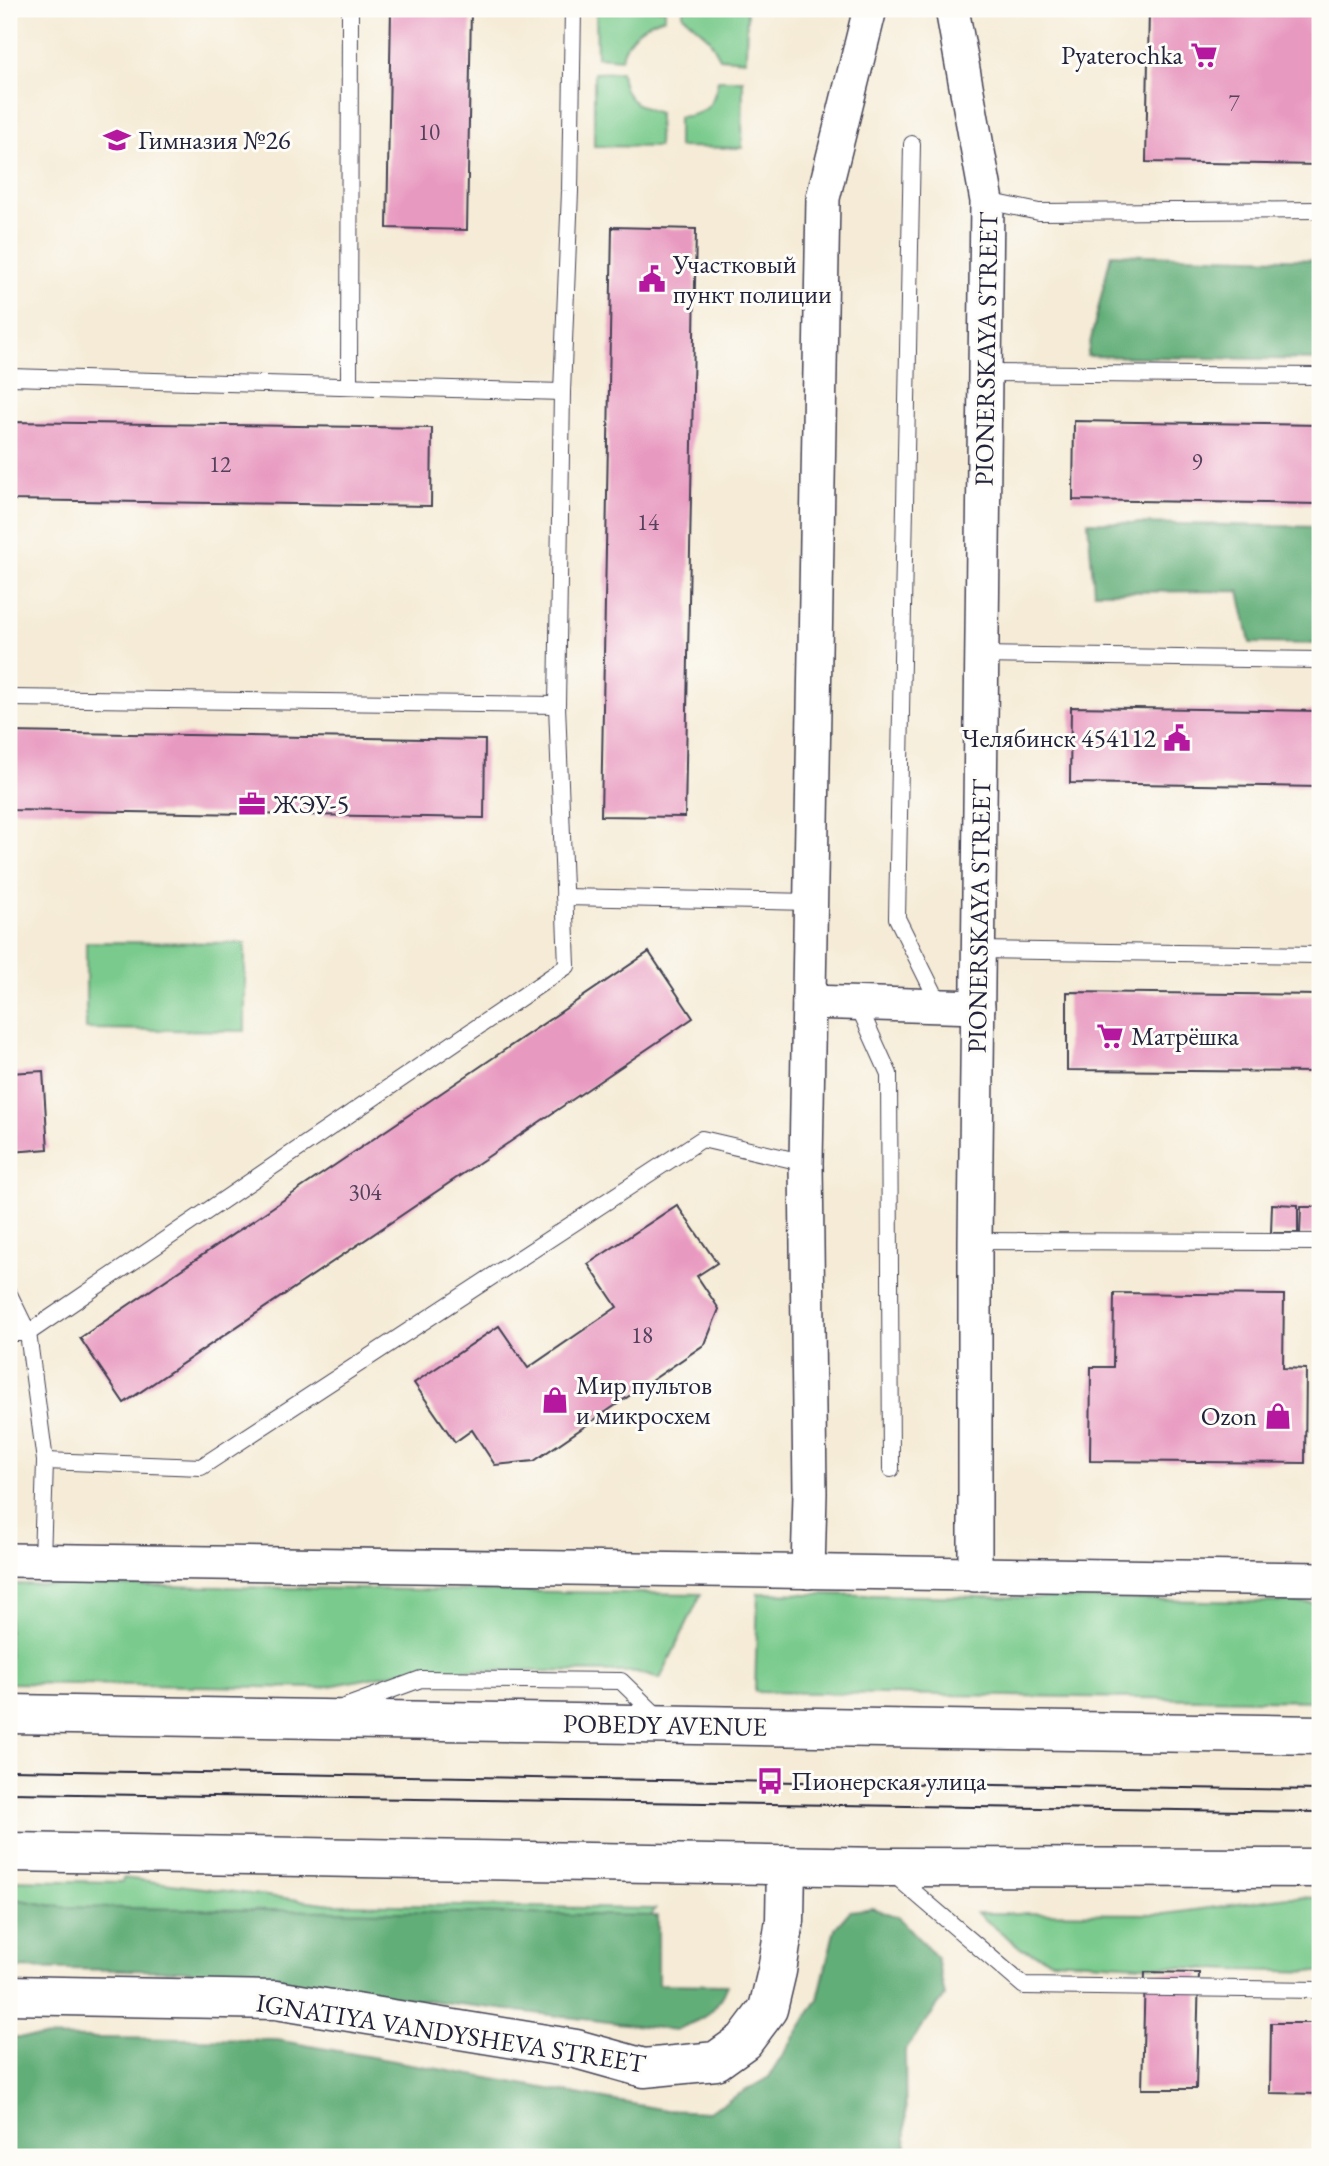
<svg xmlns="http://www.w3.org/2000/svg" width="1329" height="2166" font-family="'EB Garamond',serif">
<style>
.green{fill:#79ca8c;stroke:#4e7664;stroke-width:2}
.forest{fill:#62ae78;stroke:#42685a;stroke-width:2}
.building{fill:#e899c0}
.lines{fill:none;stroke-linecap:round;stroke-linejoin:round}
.service-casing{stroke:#424052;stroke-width:18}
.minor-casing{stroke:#424052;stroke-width:36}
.tertiary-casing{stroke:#424052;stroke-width:41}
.primary-casing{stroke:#424052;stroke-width:41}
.service{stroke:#fff;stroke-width:16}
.minor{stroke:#fff;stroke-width:33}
.tertiary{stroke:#fff;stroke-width:38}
.primary{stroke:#fff;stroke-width:38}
.tram{stroke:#22223b;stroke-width:2}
.labels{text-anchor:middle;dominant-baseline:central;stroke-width:6;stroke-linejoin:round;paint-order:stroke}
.number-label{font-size:23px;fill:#54405c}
.poi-label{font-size:26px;fill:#22223b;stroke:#fdfcf7;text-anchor:start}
.street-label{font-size:26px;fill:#22223b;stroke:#fdfcf7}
</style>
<rect width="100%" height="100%" fill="#fdfcf7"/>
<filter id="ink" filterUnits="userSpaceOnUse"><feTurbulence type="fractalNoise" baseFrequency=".0143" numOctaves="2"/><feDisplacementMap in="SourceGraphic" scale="14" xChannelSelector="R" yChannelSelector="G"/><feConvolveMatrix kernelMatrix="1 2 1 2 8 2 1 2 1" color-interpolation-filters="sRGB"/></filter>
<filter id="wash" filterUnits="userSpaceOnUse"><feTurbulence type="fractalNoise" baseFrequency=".00686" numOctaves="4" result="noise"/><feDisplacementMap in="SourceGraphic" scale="28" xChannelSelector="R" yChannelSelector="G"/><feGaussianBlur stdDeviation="1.57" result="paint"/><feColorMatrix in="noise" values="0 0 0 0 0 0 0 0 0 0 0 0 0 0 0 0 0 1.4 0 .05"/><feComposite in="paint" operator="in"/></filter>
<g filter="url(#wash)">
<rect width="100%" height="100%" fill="#f5ebd6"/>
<!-- green -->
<g class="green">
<path d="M596 9H665V17C642 24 628 35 621 59L597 57Z"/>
<path d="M683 9H747L746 60 720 58 709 38 683 15Z"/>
<path d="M621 72C623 98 635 106 659 113L658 147 594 146V73Z"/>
<path d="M718 80H743L742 148 678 147V117C705 115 714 107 718 80Z"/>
<path d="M86 942 245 943V1031L86 1029Z"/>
<path d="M9 1584 701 1594 660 1679 636 1672 412 1670 319 1688 9 1683Z"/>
<path d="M758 1593 1320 1603V1701L755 1692Z"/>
<path d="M123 1878 332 1904 655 1909 626 1959 9 1951V1880L122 1882Z"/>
<path d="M1288 1897 1320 1898V1972L1232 1970 1051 1960 1022 1949 977 1913 1166 1914Z"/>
</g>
<!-- forest -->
<g class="forest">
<path d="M1111 254 1320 260V360L1087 356Z"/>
<path d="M1088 522 1320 527V644L1250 643 1239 591 1094 592Z"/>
<path d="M9 1898 61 1907 658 1916V1984L727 1985C715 2015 703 2019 675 2030L183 1971 9 1968Z"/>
<path d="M873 1908 898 1917 937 1958 945 1996 905 2050 906 2157H9V2037L277 2040 666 2110 708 2112 769 2077 818 1999 835 1928 850 1911Z"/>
</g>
<g id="blocks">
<!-- building -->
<g class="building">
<path d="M391 9H471L467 230 387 228Z"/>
<path d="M1149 9H1320V165L1146 162Z"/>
<path d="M612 227 696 229 685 817 601 816Z"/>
<path d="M1074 421 1320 425V504L1073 500Z"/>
<path d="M9 422 432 428 431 506 9 500Z"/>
<path d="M1071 707 1320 711V787L1070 783Z"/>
<path d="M9 732 485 740 484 818 9 810Z"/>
<path d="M649 952 693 1018 124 1403 80 1338Z"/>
<path d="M1067 992 1320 995V1072L1067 1070Z"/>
<path d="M43 1071 48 1149 12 1152 9 1073Z"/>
<path d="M1272 1204 1298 1205V1233H1271Z"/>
<path d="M677 1205 717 1263 697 1276 719 1309 705 1344 534 1461 495 1465 472 1430 455 1442 414 1383 499 1326 528 1368 617 1307 588 1264Z"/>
<path d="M1301 1207H1320V1234H1300Z"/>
<path d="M1114 1293 1284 1295 1283 1368 1306 1369 1305 1463 1090 1461 1091 1367H1113Z"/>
<path d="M1145 1972 1199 1973 1196 2089H1142Z"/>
<path d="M1271 2023H1320V2094L1270 2093Z"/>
</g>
</g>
</g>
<g filter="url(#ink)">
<use href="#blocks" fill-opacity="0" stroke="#424052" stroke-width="2"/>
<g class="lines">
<defs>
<g id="service">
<path d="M912 144 897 918 940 1005"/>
<path d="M987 201 1039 212 1320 210"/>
<path d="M986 373 1320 376"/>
<path d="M9 377 562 392"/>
<path d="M349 384 350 9"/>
<path d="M982 655 1320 660"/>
<path d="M9 698 557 705"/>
<path d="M564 897 810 902"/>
<path d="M979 950 1320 955"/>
<path d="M857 1003 889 1074 891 1469"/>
<path d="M975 1241 1320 1242"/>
<path d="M9 1294 28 1333 45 1461 42 1561"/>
<path d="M9 1333H28L567 966 557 705 562 392 570 191 573 9"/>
<path d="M45 1461 201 1467 702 1139 806 1163"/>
<path d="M342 1708 421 1679 621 1681 659 1718"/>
<path d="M892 1873 1024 1986 1320 1990"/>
</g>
<g id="minor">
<path d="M952 9 987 201 975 1241V1575"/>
<path d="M809 1002 978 1007"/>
<path d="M9 1560 1320 1579"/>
<path d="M808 1572 810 1493 806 1163 823 198 870 9"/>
</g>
<path id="tertiary" d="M9 1995 276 2000 576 2049 644 2068 716 2061 744 2041 768 2009 777 1971 785 1920 786 1865"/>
<g id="primary">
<path d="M9 1714 1320 1735"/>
<path d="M9 1852 885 1867 1320 1868"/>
</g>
</defs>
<!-- service casing -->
<use href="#service" class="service-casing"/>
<!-- minor casing -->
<use href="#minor" class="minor-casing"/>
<!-- tertiary casing -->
<use href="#tertiary" class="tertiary-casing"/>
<!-- primary casing -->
<use href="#primary" class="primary-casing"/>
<!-- service -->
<use href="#service" class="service"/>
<!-- minor -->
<use href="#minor" class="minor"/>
<!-- tertiary -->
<use href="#tertiary" class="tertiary"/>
<!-- primary -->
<use href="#primary" class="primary"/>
<!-- tram -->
<g class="tram">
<path d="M9 1770 1320 1790"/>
<path d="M9 1793 1320 1812"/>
</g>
</g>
</g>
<!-- icons -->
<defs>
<symbol id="supermarket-bare" viewBox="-9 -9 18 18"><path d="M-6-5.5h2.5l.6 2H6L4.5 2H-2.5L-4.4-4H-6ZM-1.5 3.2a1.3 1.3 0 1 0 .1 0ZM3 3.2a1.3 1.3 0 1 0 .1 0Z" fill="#b5179e" stroke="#fdfcf7" stroke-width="2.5" paint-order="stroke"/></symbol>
<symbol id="school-bare" viewBox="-9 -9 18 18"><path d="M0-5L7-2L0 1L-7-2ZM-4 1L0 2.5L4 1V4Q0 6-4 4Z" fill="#b5179e" stroke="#fdfcf7" stroke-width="2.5" paint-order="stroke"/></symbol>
<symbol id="civic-bare" viewBox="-9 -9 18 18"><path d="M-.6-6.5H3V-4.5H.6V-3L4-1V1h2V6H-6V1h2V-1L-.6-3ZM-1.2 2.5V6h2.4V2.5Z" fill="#b5179e" stroke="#fdfcf7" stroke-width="2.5" paint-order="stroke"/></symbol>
<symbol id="office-bare" viewBox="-9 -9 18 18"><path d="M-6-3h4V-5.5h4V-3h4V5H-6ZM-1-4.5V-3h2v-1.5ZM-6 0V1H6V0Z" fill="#b5179e" stroke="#fdfcf7" stroke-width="2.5" paint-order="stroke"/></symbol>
<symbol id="shop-bare" viewBox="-9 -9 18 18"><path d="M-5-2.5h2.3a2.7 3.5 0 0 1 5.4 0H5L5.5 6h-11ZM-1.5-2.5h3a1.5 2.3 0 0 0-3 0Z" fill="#b5179e" stroke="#fdfcf7" stroke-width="2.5" paint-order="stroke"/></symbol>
<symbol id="bus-bare" viewBox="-9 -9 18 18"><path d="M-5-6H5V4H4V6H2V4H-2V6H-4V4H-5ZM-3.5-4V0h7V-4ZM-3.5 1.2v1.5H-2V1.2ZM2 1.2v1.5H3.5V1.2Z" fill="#b5179e" stroke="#fdfcf7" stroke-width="2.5" paint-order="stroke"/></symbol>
</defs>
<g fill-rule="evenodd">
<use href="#supermarket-bare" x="1185" y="36" width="38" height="38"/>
<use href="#school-bare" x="98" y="121" width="38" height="38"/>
<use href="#civic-bare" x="633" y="260" width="38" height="38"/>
<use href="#civic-bare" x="1158" y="719" width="38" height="38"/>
<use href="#office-bare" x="233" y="785" width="38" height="38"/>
<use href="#supermarket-bare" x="1091" y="1017" width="38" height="38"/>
<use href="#shop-bare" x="536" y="1381" width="38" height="38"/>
<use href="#shop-bare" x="1259" y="1397" width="38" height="38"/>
<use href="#bus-bare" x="751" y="1762" width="38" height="38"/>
</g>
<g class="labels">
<!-- number labels -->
<g class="number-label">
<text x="1234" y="103">7</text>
<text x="429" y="132">10</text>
<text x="1197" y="462">9</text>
<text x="220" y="464">12</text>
<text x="648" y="522">14</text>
<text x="365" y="1192">304</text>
<text x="642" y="1335">18</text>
</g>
<!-- poi labels -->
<g class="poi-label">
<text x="1183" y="55" text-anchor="end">Pyaterochka</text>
<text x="138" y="140">Гимназия №26</text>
<text x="673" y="264">Участковый<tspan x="673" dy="30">пункт полиции</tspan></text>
<text x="1156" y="738" text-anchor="end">Челябинск 454112</text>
<text x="273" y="804">ЖЭУ-5</text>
<text x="1131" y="1036">Матрёшка</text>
<text x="576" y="1385">Мир пультов<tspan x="576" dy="30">и микросхем</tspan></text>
<text x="1257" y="1416" text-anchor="end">Ozon</text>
<text x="791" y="1781">Пионерская улица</text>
</g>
<!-- street labels -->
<g class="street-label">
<text transform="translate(986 349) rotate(-89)">PIONERSKAYA STREET</text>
<text transform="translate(979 916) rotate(-89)">PIONERSKAYA STREET</text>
<text transform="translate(665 1725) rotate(1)">POBEDY AVENUE</text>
<text transform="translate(451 2033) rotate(9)">IGNATIYA VANDYSHEVA STREET</text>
</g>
</g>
<!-- margin -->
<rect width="1329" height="2166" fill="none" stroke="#fdfcf7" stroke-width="35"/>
</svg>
